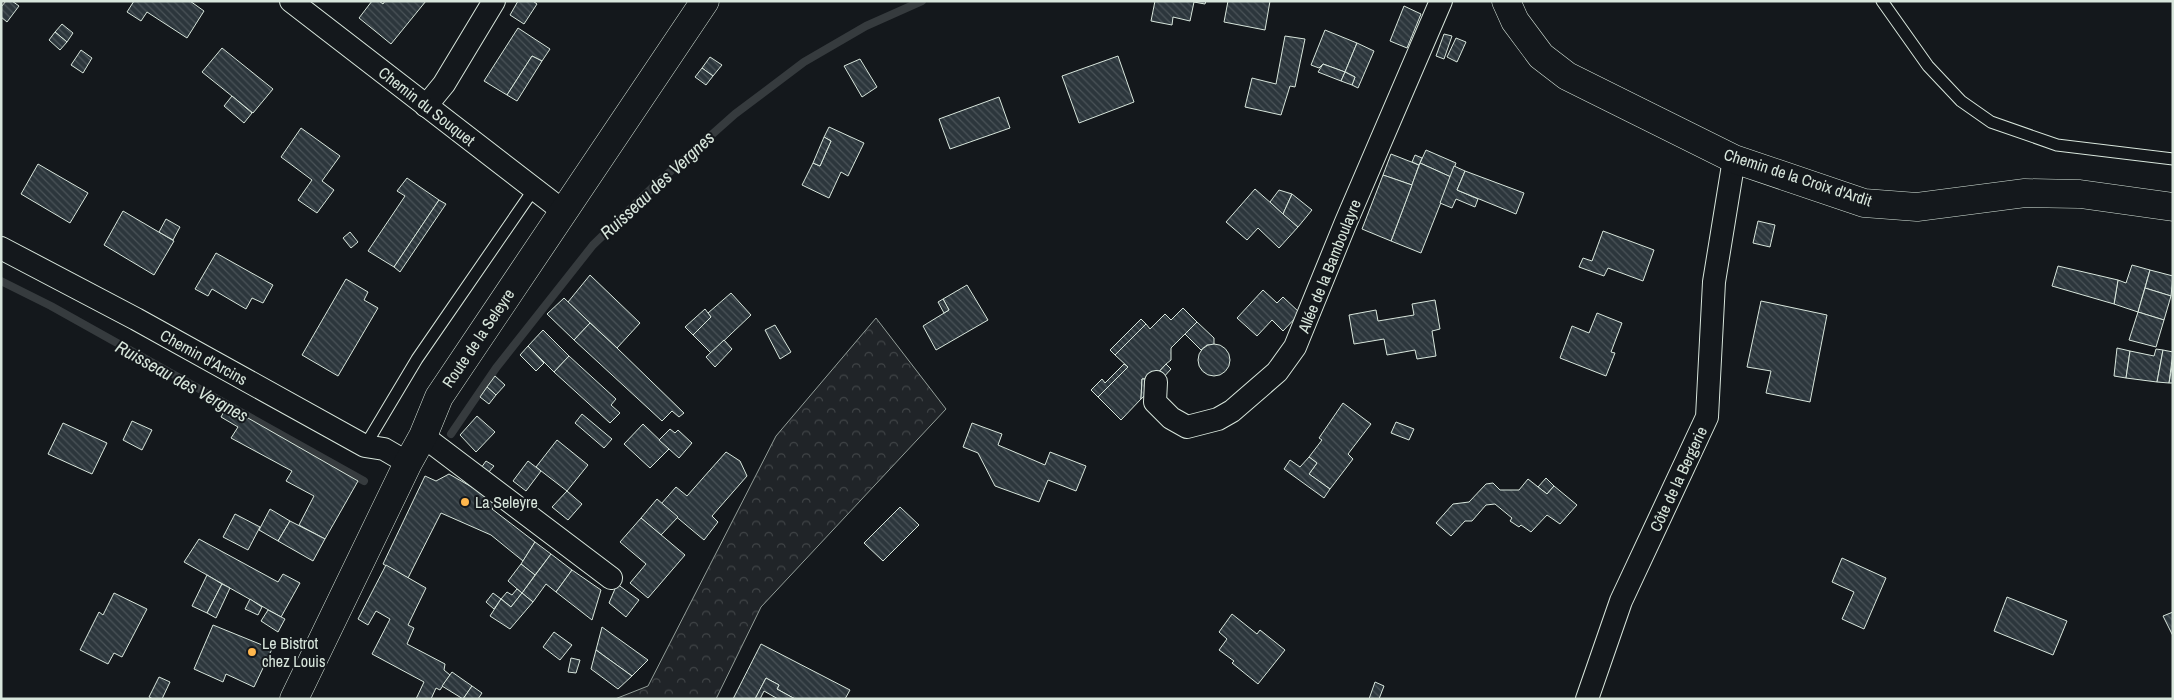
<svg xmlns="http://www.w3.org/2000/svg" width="2174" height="700" font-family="'Archivo Narrow',sans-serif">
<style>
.forest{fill:url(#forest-crowns);stroke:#939e99}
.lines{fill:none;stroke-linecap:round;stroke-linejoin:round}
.stream{stroke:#363b3e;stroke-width:8}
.building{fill:url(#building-back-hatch);stroke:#d8e6dc}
.lane-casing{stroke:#d8e6dc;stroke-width:13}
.street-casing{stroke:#d8e6dc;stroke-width:24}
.secondary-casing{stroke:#d8e6dc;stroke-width:29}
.lane{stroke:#14181c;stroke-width:11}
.street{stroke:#14181c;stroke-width:22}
.secondary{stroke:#14181c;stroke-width:28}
.poi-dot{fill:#ffb74d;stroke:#14181c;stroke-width:2}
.labels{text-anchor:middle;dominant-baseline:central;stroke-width:4;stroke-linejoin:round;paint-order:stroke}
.street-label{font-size:16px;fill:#d8e6dc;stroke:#14181c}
.poi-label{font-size:16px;fill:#d8e6dc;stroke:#14181c;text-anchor:start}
.water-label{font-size:18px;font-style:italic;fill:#d8e6dc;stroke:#14181c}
</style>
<defs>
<pattern id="forest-crowns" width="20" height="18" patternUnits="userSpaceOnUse" patternTransform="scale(1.25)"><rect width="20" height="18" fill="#202428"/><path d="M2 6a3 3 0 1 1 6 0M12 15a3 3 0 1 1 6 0" fill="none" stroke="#404447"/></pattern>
<pattern id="building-back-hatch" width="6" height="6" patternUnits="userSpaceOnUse" patternTransform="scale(1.25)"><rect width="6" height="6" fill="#2c363c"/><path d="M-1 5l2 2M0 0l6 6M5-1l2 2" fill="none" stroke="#4a5358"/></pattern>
</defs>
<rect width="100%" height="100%" fill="#14181c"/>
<!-- forest -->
<path class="forest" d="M876 318 946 409 761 607 716 699H615L648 686 776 436Z"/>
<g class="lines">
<!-- stream -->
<g class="stream">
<path d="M1 281 51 306 364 481"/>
<path d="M451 434 496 368 593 245 654 186 735 114 804 62 866 26 922 1"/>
</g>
</g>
<!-- building -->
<g class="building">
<path d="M6 1H12L19 6 7 22 1 17V7Z"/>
<path d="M134 1H190L204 11 187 38 147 12 141 21 127 12Z"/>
<path d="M372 1H379L383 4 385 1H426L391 44 359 18Z"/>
<path d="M518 1H533L537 4 524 24 510 15Z"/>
<path d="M1155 1H1206L1205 4 1194 2 1190 21 1173 17 1172 25 1151 21Z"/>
<path d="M1228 1H1270L1265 30 1224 22Z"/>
<path d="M1404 6 1421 14 1407 48 1390 41Z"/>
<path d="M62 24 73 33 67 42 55 32Z"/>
<path d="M518 28 550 49 542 61 532 56 507 95 484 81Z"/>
<path d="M1325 30 1357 43 1345 72 1323 64 1319 68 1311 65Z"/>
<path d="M55 32 67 42 60 50 49 40Z"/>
<path d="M1444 34 1452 36 1444 59 1436 56Z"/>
<path d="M1285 36 1305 39 1295 87 1290 86 1281 115 1245 107 1252 78 1276 84Z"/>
<path d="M1456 38 1466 42 1457 62 1447 57Z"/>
<path d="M1357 43 1374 51 1358 88 1352 85 1355 77 1345 72Z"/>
<path d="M222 48 273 89 253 113 202 72Z"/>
<path d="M81 50 92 58 83 73 71 65Z"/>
<path d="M532 56 542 61 517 101 507 95Z"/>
<path d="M1118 56 1134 102 1079 123 1062 76Z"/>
<path d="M710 57 722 65 713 76 702 68Z"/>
<path d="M860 59 877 87 862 97 844 66Z"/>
<path d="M1323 64 1345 72 1341 81 1318 72Z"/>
<path d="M702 68 713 76 706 85 695 77Z"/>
<path d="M1345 72 1355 77 1352 85 1341 81Z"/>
<path d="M232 96 252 113 244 123 224 106Z"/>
<path d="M999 97 1010 128 950 149 939 119Z"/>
<path d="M829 127 864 143 848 176 841 172 829 198 802 185 813 163 820 166 831 141 824 137Z"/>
<path d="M301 128 340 156 322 181 334 190 317 213 298 200 312 180 281 157Z"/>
<path d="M824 137 831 141 820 166 813 163Z"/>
<path d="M1426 150 1456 163 1451 177 1420 163Z"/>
<path d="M1391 154 1419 165 1412 185 1383 175Z"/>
<path d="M1415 155 1422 158 1419 165 1412 162Z"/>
<path d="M1420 163 1451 177 1421 253 1391 241Z"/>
<path d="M38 164 88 193 70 223 21 194Z"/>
<path d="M1454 166 1465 171 1457 190 1478 199 1475 207 1456 199 1452 208 1440 203Z"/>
<path d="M1465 171 1524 193 1516 214 1457 190Z"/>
<path d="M1383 175 1412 185 1391 241 1362 229Z"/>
<path d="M407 178 439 200 394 267 368 251 405 196 397 191Z"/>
<path d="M1255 189 1298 227 1279 248 1258 228 1247 240 1226 222Z"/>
<path d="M1279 190 1292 194 1283 214 1270 202Z"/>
<path d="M1292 194 1312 210 1298 227 1283 214Z"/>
<path d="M439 200 446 204 400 272 394 267Z"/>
<path d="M123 211 174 241 154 275 104 245Z"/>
<path d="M166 219 180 227 173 240 159 232Z"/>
<path d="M1758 221 1775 225 1770 247 1753 243Z"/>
<path d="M1603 231 1654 250 1643 281 1608 268 1604 276 1579 267 1583 258 1592 261Z"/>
<path d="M350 232 358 242 351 248 343 238Z"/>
<path d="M216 253 273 285 263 303 252 298 246 309 212 289 208 296 195 289Z"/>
<path d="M2132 265 2150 270 2138 312 2114 304 2118 280 2126 283Z"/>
<path d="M2058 266 2118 280 2114 304 2052 286Z"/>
<path d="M2150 270 2173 276 2171 296 2145 288Z"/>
<path d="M590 275 640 323 617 348 568 302Z"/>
<path d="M346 279 368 292 364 300 378 308 338 376 302 355Z"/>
<path d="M967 285 988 320 936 350 923 326 949 310 943 299Z"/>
<path d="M2145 288 2171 296 2164 320 2138 312Z"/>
<path d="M1263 290 1277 303 1283 297 1300 313 1283 331 1272 320 1257 336 1237 318Z"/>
<path d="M731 293 751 315 711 353 693 335 711 317 708 313Z"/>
<path d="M564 298 590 323 574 340 547 314Z"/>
<path d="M943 299 949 310 944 313 938 302Z"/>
<path d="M1435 300 1440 329 1432 331 1436 356 1417 359 1415 350 1387 355 1384 339 1354 344 1349 315 1376 310 1378 321 1414 315 1412 304Z"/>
<path d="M1761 301 1827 315 1810 402 1766 393 1771 371 1747 367Z"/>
<path d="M1183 308 1197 322 1171 348V360L1166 364 1152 379H1142L1141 399 1121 420 1098 397 1128 367 1115 355 1146 324 1150 329 1165 314 1171 320Z"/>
<path d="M705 309 711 317 693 335 685 327Z"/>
<path d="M2138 312 2164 320 2156 347 2129 340Z"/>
<path d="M1597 313 1622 323 1611 352 1615 353 1606 376 1560 358 1572 326 1589 333Z"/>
<path d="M1141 319 1146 324 1115 355 1110 350Z"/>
<path d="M1197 322 1214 338V345H1207L1201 350 1185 334Z"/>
<path d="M590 323 617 348 684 413 679 417 672 411 662 421 574 340Z"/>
<path d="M775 325 791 352 780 359 765 330Z"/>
<path d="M543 330 569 356 554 372 528 346Z"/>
<path d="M724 340 732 349 715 367 706 357Z"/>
<circle cx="1214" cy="360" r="16"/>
<path d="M528 346 544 363 536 371 520 355Z"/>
<path d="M2117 348 2130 351 2126 378 2114 376Z"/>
<path d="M2156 349 2163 350 2157 382 2126 378 2130 351 2154 356Z"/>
<path d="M2163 350 2173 352 2169 383 2157 382Z"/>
<path d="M569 356 616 399 611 405 620 413 610 423 554 372Z"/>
<path d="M2173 361V383H2169Z"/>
<path d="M1124 364 1128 367 1098 397 1091 390 1102 379 1105 383Z"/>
<path d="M1166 364 1171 369 1162 379 1157 374Z"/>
<path d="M495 376 505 385 496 395 487 387Z"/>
<path d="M1142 379H1152V389L1141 399Z"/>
<path d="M487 387 496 395 489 404 480 397Z"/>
<path d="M1343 403 1371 424 1348 454 1353 459 1330 489 1309 474 1317 463 1309 457 1322 440 1319 438Z"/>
<path d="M227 406 358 481 325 539 299 525 314 496 286 481 292 471 231 438 238 427 221 417Z"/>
<path d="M582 414 612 439 604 448 575 423Z"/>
<path d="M477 416 495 432 476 452 460 435Z"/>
<path d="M132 421 152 430 142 450 123 440Z"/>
<path d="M1396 422 1414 429 1409 440 1391 433Z"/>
<path d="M63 423 107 443 92 474 48 454Z"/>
<path d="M972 423 1002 434 998 445 1045 465 1050 452 1086 466 1076 491 1048 480 1039 502 995 486 978 453 963 447Z"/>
<path d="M643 424 669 449 650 468 624 444Z"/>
<path d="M670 429 675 433 678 430 692 443 679 458 659 440Z"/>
<path d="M557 440 588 465 567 491 536 467Z"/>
<path d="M726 452 740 461 747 476 712 516 718 522 704 540 661 504 676 487 687 496Z"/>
<path d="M1309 457 1317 463 1309 474 1330 489 1324 498 1284 469 1290 460 1300 467Z"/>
<path d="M486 461 494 466 488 473 481 468Z"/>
<path d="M528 461 541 471 526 491 513 481Z"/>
<path d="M449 474 498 502 492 509 535 542 523 561 491 535 441 513 408 578 383 564 425 476 436 481Z"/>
<path d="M1546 478 1554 486 1547 494 1538 487Z"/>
<path d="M1528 479 1547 494 1554 486 1577 505 1560 524 1547 515 1531 532 1521 525 1519 527 1510 521 1512 518 1495 504 1486 505 1472 521H1465L1451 536 1436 523 1453 504 1469 502 1486 484 1493 483 1500 490H1519Z"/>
<path d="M567 491 582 504 568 520 552 507Z"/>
<path d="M657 499 678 517 661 535 641 518Z"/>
<path d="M900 507 919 525 883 561 864 543Z"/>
<path d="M270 509 290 521 278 541 259 530Z"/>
<path d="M235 514 260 527 248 550 223 537Z"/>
<path d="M641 518 685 555 648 598 630 583 646 564 620 542Z"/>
<path d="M290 521 325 539 313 561 278 541Z"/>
<path d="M199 539 278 582 283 574 300 583 281 617 184 562Z"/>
<path d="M535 542 551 554 535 575 521 564Z"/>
<path d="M551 554 572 570 556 592 546 584 533 602 522 593Z"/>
<path d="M1842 558 1886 578 1864 629 1842 619 1854 592 1832 582Z"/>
<path d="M521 564 535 575 522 593 508 581Z"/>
<path d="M386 565 426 588 408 625 414 628 407 644 445 664 444 670 450 675 440 690 436 688 431 699H416L424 682 372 654 390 619 376 611 368 625 358 619Z"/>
<path d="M572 570 601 590 592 620 556 592Z"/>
<path d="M207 575 222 584 207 613 192 606Z"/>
<path d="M222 584 230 588 216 618 207 613Z"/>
<path d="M617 584 639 600 626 617 609 603Z"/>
<path d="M517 589 522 593 511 607 501 599 507 592 512 595Z"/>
<path d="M114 593 147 609 122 657 114 653 108 664 80 650 99 612 103 615Z"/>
<path d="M493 593 501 599 494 609 486 602Z"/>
<path d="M522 593 533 602 510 629 490 616 501 599 511 607Z"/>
<path d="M2007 597 2067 621 2053 655 1994 631Z"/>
<path d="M250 599 262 607 258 615 245 609Z"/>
<path d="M268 610 285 619 278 632 261 621Z"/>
<path d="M2173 612V636L2163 616Z"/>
<path d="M1232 614 1257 634 1260 630 1285 650 1258 684 1232 663 1234 661 1219 650 1227 639 1219 632Z"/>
<path d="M213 625 272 649 254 687 226 674 223 682 194 669Z"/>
<path d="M602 627 648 660 632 676 596 650Z"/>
<path d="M554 632 572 645 560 660 543 647Z"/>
<path d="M761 644 850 690 845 699H795L777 689 779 685 766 678 755 699H733Z"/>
<path d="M596 650 632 676 618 689 591 669Z"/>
<path d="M571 658 580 660 576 673 568 672Z"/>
<path d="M452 672 472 686 463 699 442 686Z"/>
<path d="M159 677 170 682 162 699H153L149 697Z"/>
<path d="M766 678 779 685 777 689 795 699H778L764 691 760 699H755Z"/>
<path d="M1375 682 1384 686 1379 699H1369Z"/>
<path d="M472 686 482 693 478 699H463Z"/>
</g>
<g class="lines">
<defs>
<g id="lane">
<path d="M1882 1 1928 66 1961 101 1991 122 2057 145 2173 159"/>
<path d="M365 446 417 359 534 189"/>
</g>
<g id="street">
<path d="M291 1 563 211"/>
<path d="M426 106 444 84 494 1"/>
<path d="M1 248 136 319 365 446 384 449 408 463"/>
<path d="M1156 382 1155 402 1171 418 1187 427 1218 419 1232 411 1277 372 1295 347 1346 222 1441 1"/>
<path d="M423 436 611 578"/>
<path d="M1587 699 1621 601 1707 417 1714 282 1734 159"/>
</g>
<g id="secondary">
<path d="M1506 1 1515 21 1541 56 1567 76 1734 159 1864 203 1917 207 2025 193 2080 194 2173 207"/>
<path d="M294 699 408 463 423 436 439 397 705 1"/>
</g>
</defs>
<!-- lane casing -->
<use href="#lane" class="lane-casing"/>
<!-- street casing -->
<use href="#street" class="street-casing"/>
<!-- secondary casing -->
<use href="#secondary" class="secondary-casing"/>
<!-- lane -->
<use href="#lane" class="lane"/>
<!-- street -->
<use href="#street" class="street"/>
<!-- secondary -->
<use href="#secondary" class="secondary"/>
</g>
<!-- markers -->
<g class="poi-dot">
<circle cx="465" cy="502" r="5"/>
<circle cx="252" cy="652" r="5"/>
</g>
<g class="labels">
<!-- street labels -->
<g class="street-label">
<text transform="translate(427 106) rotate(38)">Chemin du Souquet</text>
<text transform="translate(1798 177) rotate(18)">Chemin de la Croix d'Ardit</text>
<text transform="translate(1329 266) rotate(-68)">Allée de la Bamboulayre</text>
<text transform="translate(478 338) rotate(-56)">Route de la Seleyre</text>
<text transform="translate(204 357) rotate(29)">Chemin d'Arcins</text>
<text transform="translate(1678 479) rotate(-65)">Côte de la Bergerie</text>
</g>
<!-- poi labels -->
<g class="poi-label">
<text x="475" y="502">La Seleyre</text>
<text x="262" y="643">Le Bistrot<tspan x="262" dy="18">chez Louis</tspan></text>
</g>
<!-- water labels -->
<g class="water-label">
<text transform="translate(657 185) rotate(-43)">Ruisseau des Vergnes</text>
<text transform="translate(182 381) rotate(29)">Ruisseau des Vergnes</text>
</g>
</g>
<!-- border -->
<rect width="2174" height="700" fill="none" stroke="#d8e6dc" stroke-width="5"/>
</svg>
